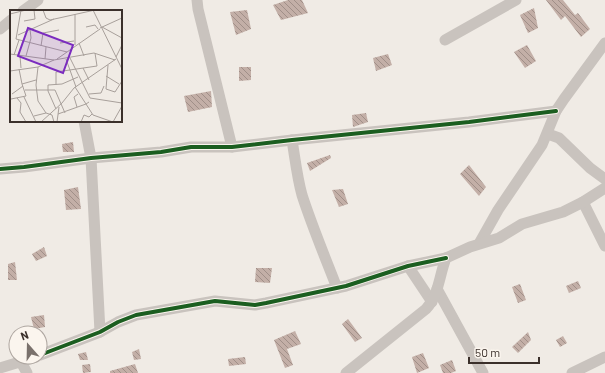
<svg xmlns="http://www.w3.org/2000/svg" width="605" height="373" font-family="Barlow,sans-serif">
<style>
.building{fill:url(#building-back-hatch)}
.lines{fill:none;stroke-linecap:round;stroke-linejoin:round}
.minor{stroke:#c9c3be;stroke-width:11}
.cycleway-casing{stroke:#fbf5ee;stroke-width:6}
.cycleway{stroke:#1b5e20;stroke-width:4}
.inset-road{fill:none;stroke:#a8a09b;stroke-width:1}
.view{fill:#7b2cbf;fill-opacity:0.15;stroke:#7b2cbf;stroke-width:2}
.inset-edge{fill:none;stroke:#3b302b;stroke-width:2}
</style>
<defs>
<pattern id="building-back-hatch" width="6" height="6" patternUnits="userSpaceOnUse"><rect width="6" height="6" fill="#c3afa7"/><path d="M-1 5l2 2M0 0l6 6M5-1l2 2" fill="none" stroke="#a08f88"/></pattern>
</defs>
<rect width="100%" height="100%" fill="#f0ebe5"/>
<!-- building -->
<g class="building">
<path d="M288 0H302L308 13 281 20 273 5Z"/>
<path d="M546 0H563L575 15 578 13 590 29 581 37 565 16 561 20Z"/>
<path d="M534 8 538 28 528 33 520 15Z"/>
<path d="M247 10 251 29 236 35 230 12Z"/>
<path d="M527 45 536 61 525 68 514 52Z"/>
<path d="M388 54 392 65 376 71 373 58Z"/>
<path d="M239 67H251V80L239 81Z"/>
<path d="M211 91 212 107 188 112 184 96Z"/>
<path d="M366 113 368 122 353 127 352 115Z"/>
<path d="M73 142 74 152H63L62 144Z"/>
<path d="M330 155 331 158 310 171 307 163Z"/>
<path d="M469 165 486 187 479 196 460 174Z"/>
<path d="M78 187 81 209 66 210 64 190Z"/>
<path d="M343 189 348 204 339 207 332 190Z"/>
<path d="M44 247 47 256 36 261 32 254Z"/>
<path d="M15 262 17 280H8V264Z"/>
<path d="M256 268H272L270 283 255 282Z"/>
<path d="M578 281 581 288 569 293 566 286Z"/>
<path d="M520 284 526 300 518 303 512 287Z"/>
<path d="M44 315 45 327 34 329 31 317Z"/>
<path d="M348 319 362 338 355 342 342 324Z"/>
<path d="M295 331 301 344 287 349 293 365 285 368 274 340Z"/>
<path d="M528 332 531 340 518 353 512 347Z"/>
<path d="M563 336 567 343 560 347 556 340Z"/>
<path d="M139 349 141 359 134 360 132 352Z"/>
<path d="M86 352 88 360H80L78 354Z"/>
<path d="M423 353 429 368 417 373 412 357Z"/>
<path d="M245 357 246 364 229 366 228 359Z"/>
<path d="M452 360 456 371 451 373H443L440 365Z"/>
<path d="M90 364 91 372 83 373 82 365Z"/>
<path d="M135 364 138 373H110V371Z"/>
</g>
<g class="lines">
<!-- minor -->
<g class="minor">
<path d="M197 0 198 9 232 147"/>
<path d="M23 11 38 0"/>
<path d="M0 29 11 20"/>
<path d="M445 40 516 0"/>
<path d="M84 121 91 158 100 332"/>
<path d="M548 134 559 138 590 168 605 179"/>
<path d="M292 140C295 158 297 177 302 195 312 226 325 257 337 288"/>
<path d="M0 169 24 167 91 158 161 152 191 147H232L292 140 469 122 556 111"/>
<path d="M583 202 605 246"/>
<path d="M480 242 498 210 542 145 556 111 564 99 605 43"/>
<path d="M408 266 432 302"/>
<path d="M437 289 483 373"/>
<path d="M40 355 100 332 118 322 136 315 215 301 255 305 266 303 346 286 408 266 446 258"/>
<path d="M21 362 27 373"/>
<path d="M0 368 36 357"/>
<path d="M346 373 426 309C439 295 439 276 446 258L470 247 499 238 522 224 563 212 583 202 605 188"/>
<path d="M572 373 605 357"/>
</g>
<defs>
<g id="cycleway">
<path d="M0 169 24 167 91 158 161 152 191 147H232L292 140 469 122 556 111"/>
<path d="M40 355 100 332 118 322 136 315 215 301 255 305 266 303 346 286 408 266 446 258"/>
</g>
</defs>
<!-- cycleway casing -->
<use href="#cycleway" class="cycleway-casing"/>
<!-- cycleway -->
<use href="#cycleway" class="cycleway"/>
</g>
<!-- overview -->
<g transform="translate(10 10)">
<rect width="112" height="112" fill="#f0ebe5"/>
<path class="inset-road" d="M11 0 6 29 57 42M33 0 36 8 40 10 85 0M83 0 112 59M85 0H98M0 4 16 0M65 4V35M14 11 25 9 24 0M76 17 85 15 88 19M92 17 112 28M90 18 112 8M8 25 44 9M50 33 64 31M69 33 74 46M31 36 33 23 49 20M85 43 87 56M0 44 44 50M4 45 9 30M10 46 11 58M16 46 21 28 20 19M106 47 112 35M60 48 80 88 112 93M35 49 36 37M47 49 90 19M56 49 66 77M98 55 96 79 105 82 112 71M28 57 26 75 28 91 36 103 42 105 44 112M73 58 79 70M9 59 12 74M0 61 28 57 44 50 84 43 105 50M96 66 109 74M46 75V62L87 56M65 77 76 94 79 92M15 80H45L55 103M38 81V75L52 74 68 67M38 81 46 99M2 84 13 76M79 84 91 83 94 76M14 87 26 112M7 88 11 93 10 102 16 112M1 89 16 86 12 74 26 70M67 97 64 87 68 84M48 104 76 94 83 105 103 112 112 96M24 106 36 103M31 112 52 93 64 78 106 49M47 112 49 97M71 112 74 105 79 107 82 104"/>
<path class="view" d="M18 18 63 35 53 63 8 46Z"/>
<rect width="112" height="112" class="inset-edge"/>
</g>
<!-- north arrow -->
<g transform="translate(28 345) rotate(340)"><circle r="19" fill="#fbf5ee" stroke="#aea6a0"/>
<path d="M0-3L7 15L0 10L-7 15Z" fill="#7a716c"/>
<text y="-6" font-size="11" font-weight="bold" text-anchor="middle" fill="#3b302b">N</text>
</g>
<!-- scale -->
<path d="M469 357v6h70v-6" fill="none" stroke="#3b302b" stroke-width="2"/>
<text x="475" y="357" font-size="12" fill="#3b302b" stroke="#fbf5ee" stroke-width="3" paint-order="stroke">50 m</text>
</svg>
